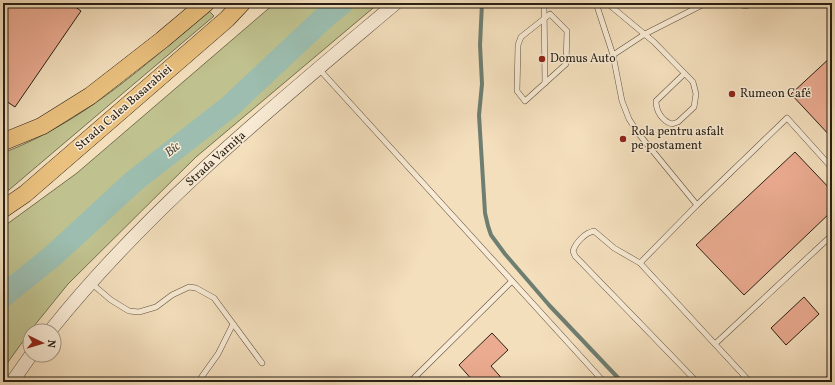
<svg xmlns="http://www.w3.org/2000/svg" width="835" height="385" font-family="Vollkorn,serif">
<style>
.green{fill:#bfc18e;stroke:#747051}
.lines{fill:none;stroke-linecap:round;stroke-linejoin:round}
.stream{stroke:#6e7e71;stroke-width:4}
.river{stroke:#9cbdaf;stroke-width:23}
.building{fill:#ebab91;stroke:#292014}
.service-casing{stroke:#5c503e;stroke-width:6}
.tertiary-casing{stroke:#5c503e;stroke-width:14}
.primary-casing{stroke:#292014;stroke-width:18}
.service{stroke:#f8ead4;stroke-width:5}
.tertiary{stroke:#f8ead4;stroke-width:13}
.primary{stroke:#eac07e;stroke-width:17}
.poi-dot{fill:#8f2418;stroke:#f8ead4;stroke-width:1.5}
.labels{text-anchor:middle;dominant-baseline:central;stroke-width:3;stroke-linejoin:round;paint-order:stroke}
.poi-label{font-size:12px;fill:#292014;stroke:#f8ead4;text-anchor:start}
.street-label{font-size:12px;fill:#292014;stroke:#f8ead4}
.water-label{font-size:13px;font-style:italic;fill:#4c4f42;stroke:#f8ead4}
</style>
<rect width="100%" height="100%" fill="#f4dfbd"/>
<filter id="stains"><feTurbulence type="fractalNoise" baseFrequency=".005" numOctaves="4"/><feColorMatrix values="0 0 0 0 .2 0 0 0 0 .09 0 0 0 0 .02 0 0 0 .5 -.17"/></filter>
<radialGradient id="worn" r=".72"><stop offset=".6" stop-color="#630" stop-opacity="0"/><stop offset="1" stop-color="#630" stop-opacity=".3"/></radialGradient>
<!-- green -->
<g class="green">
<path d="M275 3H379L196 157 68 284 34 326 3 369V227L77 173Z"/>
<path d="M209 11 214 16 3 195V153C84 122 144 66 209 11Z"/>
</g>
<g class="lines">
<!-- stream -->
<path class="stream" d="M482 3 480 45 482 84 479 115 485 213 488 226 491 235 505 254 549 305 622 382"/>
<!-- river -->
<path class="river" d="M3 296 55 254 134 181 229 107 325 17 342 3"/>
</g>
<!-- building -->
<g class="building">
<path d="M3 3H70L81 11 15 107 3 99Z"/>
<path d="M832 56V138L791 94Z"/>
<path d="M795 152 832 191V211L744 295 696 245Z"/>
<path d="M804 297 819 314 786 345 771 328Z"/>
<path d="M492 333 508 350 491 366 505 382H474L459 365Z"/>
<path d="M454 378 458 382H449Z"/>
</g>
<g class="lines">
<defs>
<g id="service">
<path d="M544 3 545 83"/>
<path d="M596 3 613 55 622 101 629 119 638 133 697 205 640 263"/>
<path d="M607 3 654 42 693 82 696 94 694 107 678 122 672 124C662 121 656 111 656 101L684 74"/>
<path d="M733 3 746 6 752 3"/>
<path d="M550 14 567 31 566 64 525 101 517 91 518 45 521 37Z"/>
<path d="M613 55 645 34 706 3"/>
<path d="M319 69 604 382"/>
<path d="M697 205 787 118 832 168"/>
<path d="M91 283 111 300 124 308 129 311 139 312 156 307 172 295 189 287 196 288 214 298 262 363"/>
<path d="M715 344 832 235"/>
<path d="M198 382 218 354 233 324"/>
<path d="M410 382 512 281"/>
<path d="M697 382 575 256 573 251C576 242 585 233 594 231L614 248 640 263 750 382"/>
<path d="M825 382 832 375"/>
</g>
<g id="tertiary">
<path d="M50 331C149 207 275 105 396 3"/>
<path d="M12 382 31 355"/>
</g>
<g id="primary">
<path d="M3 142 42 126 90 96 162 40 206 3"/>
<path d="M3 209 25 194 227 19 242 3"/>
</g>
</defs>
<!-- service casing -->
<use href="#service" class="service-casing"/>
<!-- tertiary casing -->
<use href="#tertiary" class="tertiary-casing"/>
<!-- primary casing -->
<use href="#primary" class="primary-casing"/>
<!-- service -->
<use href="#service" class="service"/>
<!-- tertiary -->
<use href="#tertiary" class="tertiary"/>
<!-- primary -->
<use href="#primary" class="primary"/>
</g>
<!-- markers -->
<g class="poi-dot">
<circle cx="542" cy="59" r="4"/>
<circle cx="732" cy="94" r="4"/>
<circle cx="623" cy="139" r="4"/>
</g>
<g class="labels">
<!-- poi labels -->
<g class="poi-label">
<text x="550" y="59">Domus Auto</text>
<text x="740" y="94">Rumeon Café</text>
<text x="631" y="132">Rola pentru asfalt<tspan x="631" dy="14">pe postament</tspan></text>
</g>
<!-- street labels -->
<g class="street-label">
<text transform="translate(124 108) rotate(-41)">Strada Calea Basarabiei</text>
<text transform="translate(216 159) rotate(-42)">Strada Varnița</text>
</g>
<!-- water labels -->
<g class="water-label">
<text transform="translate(173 150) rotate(-38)">Bîc</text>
</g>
</g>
<!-- margin -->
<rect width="835" height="385" fill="none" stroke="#f4dfbd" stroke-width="16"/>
<rect x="4" y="4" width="827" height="377" fill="none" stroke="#292014" stroke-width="2"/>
<rect x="8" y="8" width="819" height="369" fill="none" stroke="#292014"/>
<!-- north arrow -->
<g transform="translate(42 343) rotate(95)"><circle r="19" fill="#f8ead4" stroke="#a59987"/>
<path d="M0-3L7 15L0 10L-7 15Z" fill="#8f2418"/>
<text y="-6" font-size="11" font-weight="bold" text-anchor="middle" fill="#292014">N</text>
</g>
<rect width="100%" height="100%" filter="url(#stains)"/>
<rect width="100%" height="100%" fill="url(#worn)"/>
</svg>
